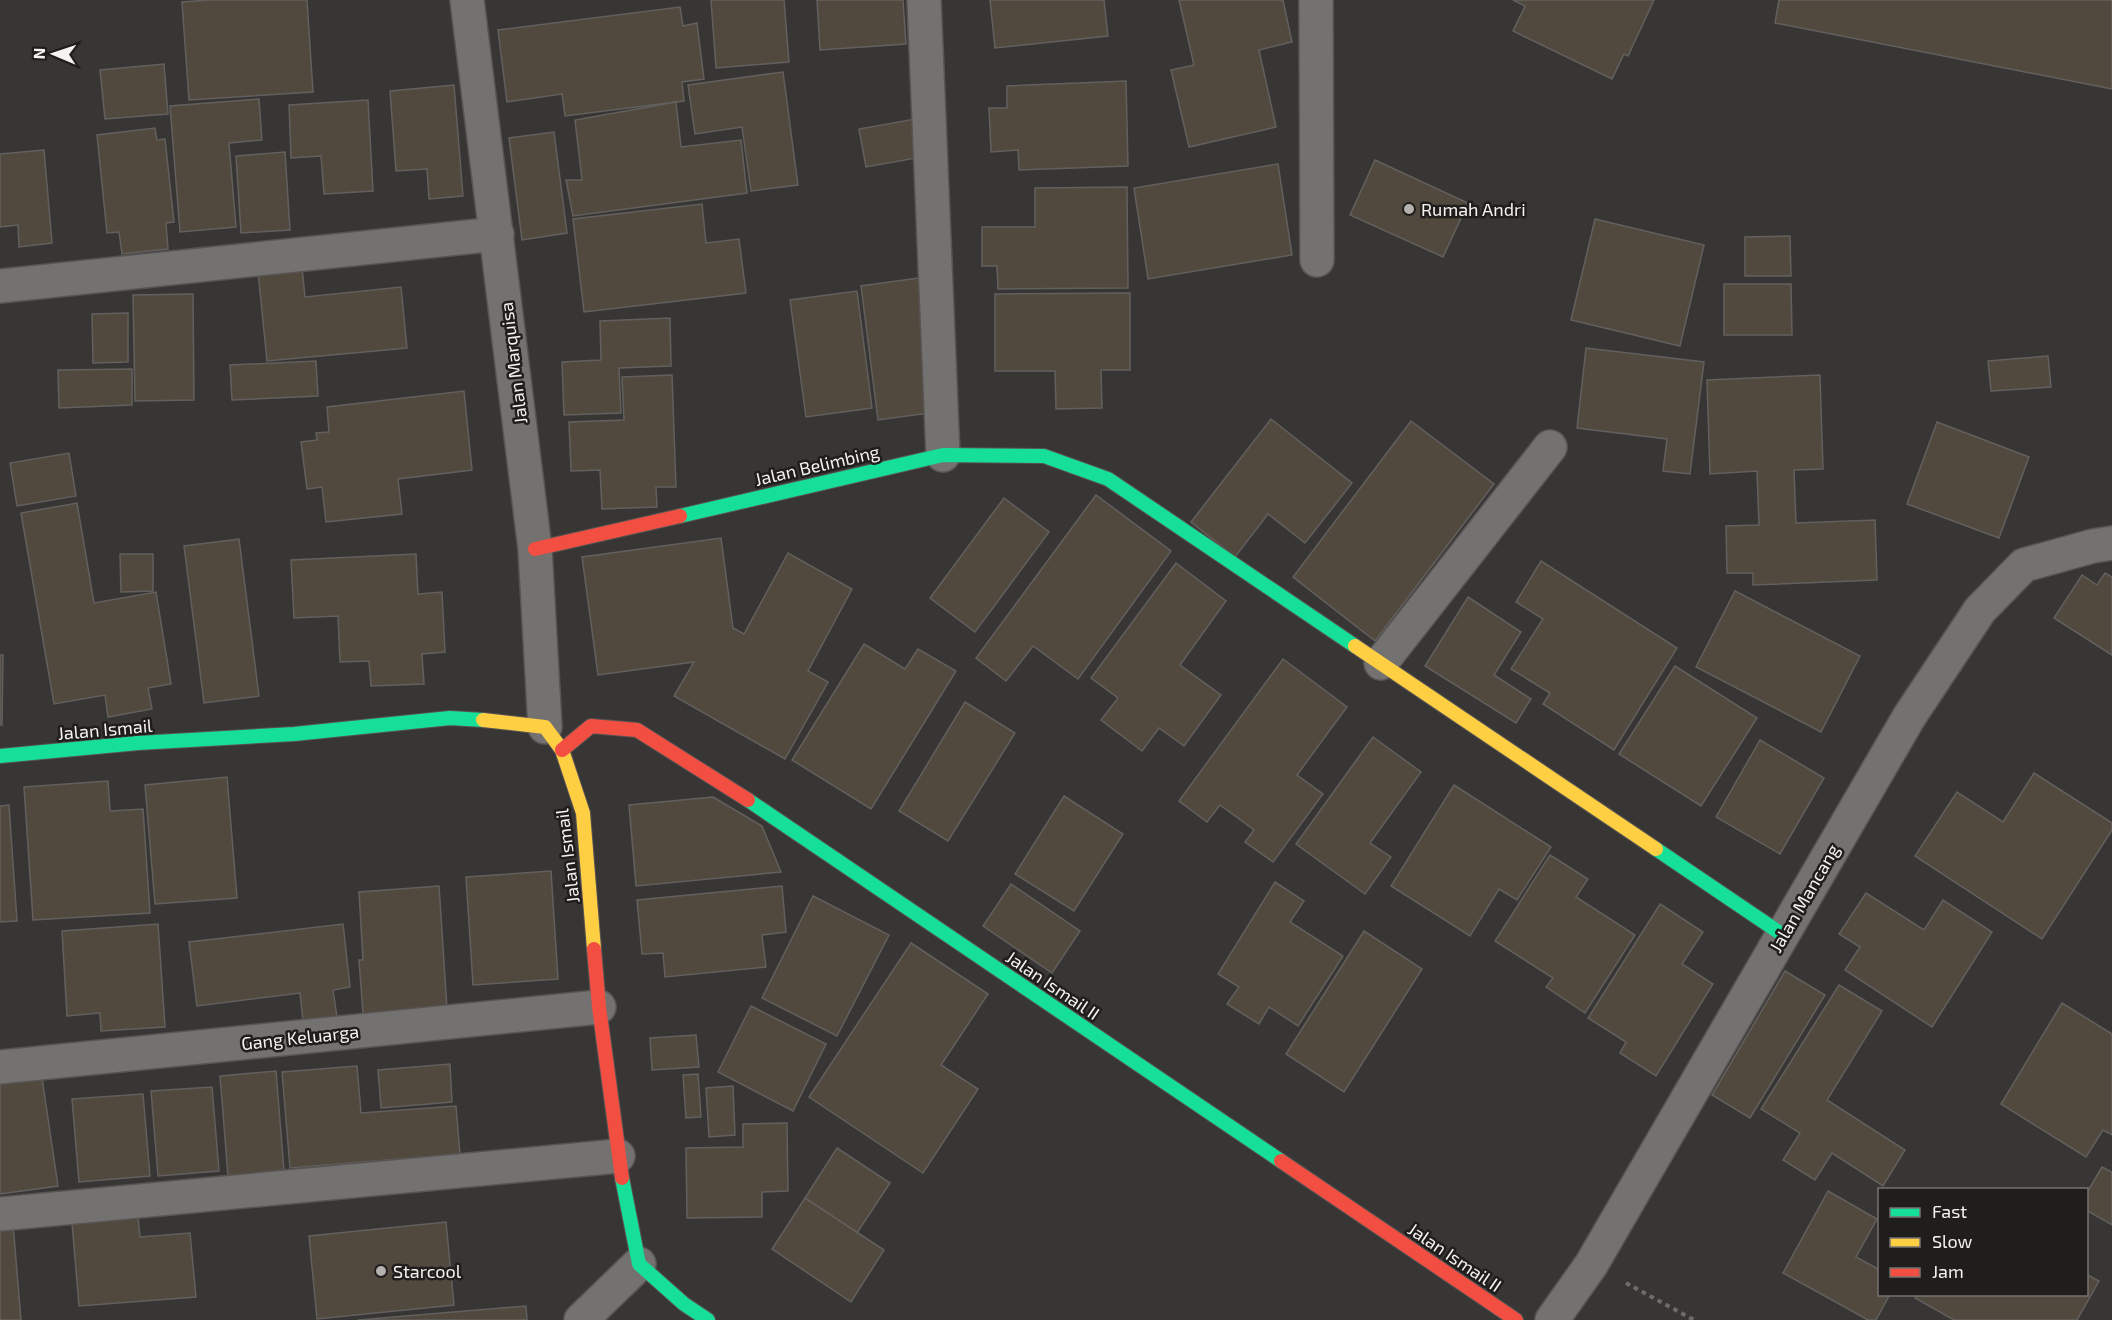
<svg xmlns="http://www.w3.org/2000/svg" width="2112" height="1320" font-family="'Exo 2',sans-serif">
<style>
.building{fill:#52493e;stroke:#62605e;stroke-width:1.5}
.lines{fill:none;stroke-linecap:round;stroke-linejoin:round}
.street-casing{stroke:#575453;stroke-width:36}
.fast-casing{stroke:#575453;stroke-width:16}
.slow-casing{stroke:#575453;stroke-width:16}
.jam-casing{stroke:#575453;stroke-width:16}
.path{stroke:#6f6d6c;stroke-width:4;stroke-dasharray:4.5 4.5;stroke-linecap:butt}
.street{stroke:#747270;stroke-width:33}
.fast{stroke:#16e098;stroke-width:14}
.slow{stroke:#ffcf43;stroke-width:14}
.jam{stroke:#f24e42;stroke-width:14}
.poi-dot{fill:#b3b0ae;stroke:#201e1c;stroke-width:2}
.labels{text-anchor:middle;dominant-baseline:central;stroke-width:5;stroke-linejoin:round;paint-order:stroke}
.poi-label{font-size:18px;fill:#f5f2ef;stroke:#201e1c;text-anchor:start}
.street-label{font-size:18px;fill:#f5f2ef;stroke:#201e1c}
</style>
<rect width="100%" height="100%" fill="#383634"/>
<!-- building -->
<g class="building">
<path d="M208 0H307L313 92 189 100 182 2Z"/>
<path d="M711 0H784L789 62 716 68Z"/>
<path d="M817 0H903L906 44 820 50Z"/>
<path d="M990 0H1104L1108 36 995 48Z"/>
<path d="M1179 0H1283L1292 42 1259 50 1276 127 1189 147 1171 70 1194 65Z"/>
<path d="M1513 0H1654L1628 56 1624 54 1612 79 1513 31 1525 6Z"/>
<path d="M1779 0H2112V89L1775 23Z"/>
<path d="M680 7 683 26 697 23 704 79 682 82 684 101 565 116 562 94 507 102 498 30Z"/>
<path d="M164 64 168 114 105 119 100 70Z"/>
<path d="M783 72 798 185 751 191 742 127 695 134 688 85Z"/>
<path d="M1126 81 1128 166 1019 170 1018 150 991 152 989 108H1007V86Z"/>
<path d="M454 85 463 196 429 199 427 169 396 171 390 91Z"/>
<path d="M259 99 262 140 229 143 236 227 180 232 170 106Z"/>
<path d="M368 100 373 191 324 194 321 156 291 158 289 105Z"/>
<path d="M676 102 681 147 741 140 747 193 573 216 566 180H582L575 120Z"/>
<path d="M915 119 922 157 866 167 859 129Z"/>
<path d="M155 128 157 140 165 139 174 222 166 223 168 249 122 254 119 232 107 233 97 135Z"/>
<path d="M554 132 567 233 522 240 509 138Z"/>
<path d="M44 150 52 243 19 247 18 225 0 227V154Z"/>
<path d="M285 152 290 230 241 233 236 156Z"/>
<path d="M1375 160 1468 203 1443 257 1350 215Z"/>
<path d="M1278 164 1292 255 1148 279 1134 188Z"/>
<path d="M1127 187 1128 288 998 289 997 266H982V227H1035V188Z"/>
<path d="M702 204 706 243 739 239 746 293 584 312 573 219Z"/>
<path d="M1595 219 1704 245 1680 346 1571 320Z"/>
<path d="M1790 236 1791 276H1745V237Z"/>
<path d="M301 257 305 297 401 287 407 348 267 361 257 262Z"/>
<path d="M918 278 936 412 878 420 861 286Z"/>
<path d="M1724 284H1791L1792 335H1724Z"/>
<path d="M857 291 872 408 806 417 790 300Z"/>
<path d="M1130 293V370H1101L1102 408 1056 409 1055 371H995V294Z"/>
<path d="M193 294 194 400 135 401 133 295Z"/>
<path d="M128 313V362L93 363 92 314Z"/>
<path d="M670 318 671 366 619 368 621 413 564 415 562 362 601 360 600 321Z"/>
<path d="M1586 348 1704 362 1690 474 1663 471 1667 439 1577 428Z"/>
<path d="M2048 356 2051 387 1991 391 1988 361Z"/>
<path d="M316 361 318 396 232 400 230 365Z"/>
<path d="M132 369V405L59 408 58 370Z"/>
<path d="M672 375 676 487H656L657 507 602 509 600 470 571 471 569 422 624 420 622 377Z"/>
<path d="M1820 375 1823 469 1794 470 1796 523 1875 520 1877 580 1753 585V573H1727L1726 526 1759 525 1757 471 1710 474 1707 380Z"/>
<path d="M464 391 472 470 398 479 402 514 326 522 322 487 307 489 301 442 317 440 316 433 329 432 327 407Z"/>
<path d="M1271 419 1352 483 1305 543 1268 514 1235 557 1191 522Z"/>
<path d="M1411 421 1494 484 1375 641 1293 577Z"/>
<path d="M1937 422 2029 457 1999 538 1907 504Z"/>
<path d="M69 453 76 496 17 506 10 463Z"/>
<path d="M1096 495 1171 551 1078 679 1033 646 1006 681 976 658Z"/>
<path d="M1004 498 1049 532 975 632 930 598Z"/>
<path d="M77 503 94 603 156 592 171 684 148 688 152 709 108 717 105 695 54 704 21 513Z"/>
<path d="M721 538 733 628 744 634 788 553 852 589 808 671 828 682 785 759 674 696 694 662 598 675 582 557Z"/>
<path d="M239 539 259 696 204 703 184 546Z"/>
<path d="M120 554H153V591L121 592Z"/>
<path d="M416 554 418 594 442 592 445 652 422 654 424 684 371 686 369 661 340 662 338 616 294 618 291 560Z"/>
<path d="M1541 561 1677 648 1614 750 1543 704 1550 693 1511 669 1543 619 1516 602Z"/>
<path d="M1176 563 1226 601 1180 665 1221 695 1184 746 1159 728 1142 751 1101 720 1118 698 1091 678Z"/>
<path d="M2105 573 2112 577V655L2054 618 2082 575 2097 585Z"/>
<path d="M1735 591 1860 656 1821 732 1696 667Z"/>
<path d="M1468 597 1521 632 1494 675 1531 699 1516 723 1425 666Z"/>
<path d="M864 644 905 669 918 649 956 671 871 809 792 760Z"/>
<path d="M0 655H3L2 725H0Z"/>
<path d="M1283 659 1347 707 1297 775 1323 794 1273 862 1245 842 1254 830 1220 805 1207 822 1179 801Z"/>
<path d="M1675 666 1757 718 1701 806 1619 754Z"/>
<path d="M965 702 1015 733 948 841 899 811Z"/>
<path d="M1373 737 1421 772 1370 843 1391 857 1365 894 1296 844Z"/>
<path d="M1760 740 1824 778 1780 854 1716 817Z"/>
<path d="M2034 773 2112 823V830L2042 939 1915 856 1957 792 2003 822Z"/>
<path d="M227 777 237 898 155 904 145 785Z"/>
<path d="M108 781 110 811 143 809 150 913 33 920 24 787Z"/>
<path d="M1454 785 1551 847 1517 900 1499 889 1470 936 1391 886Z"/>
<path d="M1064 796 1123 834 1074 911 1015 874Z"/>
<path d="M713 797 762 826 781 872 636 886 629 805Z"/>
<path d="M9 805 17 921 0 922V806Z"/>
<path d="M1550 855 1588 879 1576 897 1635 935 1585 1013 1546 987 1553 978 1495 941Z"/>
<path d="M551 871 558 979 473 985 466 877Z"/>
<path d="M1275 882 1304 901 1290 922 1343 956 1298 1026 1269 1007 1259 1024 1227 1004 1239 987 1218 974Z"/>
<path d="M1011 884 1080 931 1052 973 983 926Z"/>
<path d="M439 886 447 1008 363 1014 359 960H363L359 892Z"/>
<path d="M782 886 786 932 762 935 766 967 665 977 663 953 642 954 637 900Z"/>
<path d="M1866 893 1924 930 1943 900 1992 932 1932 1027 1845 970 1860 947 1839 934Z"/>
<path d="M813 896 889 935 837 1036 762 998Z"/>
<path d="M1660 904 1703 932 1682 964 1713 984 1656 1076 1620 1053 1626 1042 1588 1018Z"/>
<path d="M158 924 165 1027 101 1031 100 1013 67 1016 62 931Z"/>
<path d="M343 924 350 987 333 990 337 1017 303 1021 300 993 197 1006 189 942Z"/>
<path d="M1364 931 1422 969 1344 1092 1286 1054Z"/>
<path d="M911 943 988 994 941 1065 978 1089 923 1173 809 1097Z"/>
<path d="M1785 971 1825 995 1750 1118 1712 1095Z"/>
<path d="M1839 985 1882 1011 1827 1100 1905 1150 1883 1186 1832 1153 1815 1180 1783 1160 1800 1133 1761 1109Z"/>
<path d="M2062 1003 2112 1034V1135L2103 1130 2086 1157 2001 1104Z"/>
<path d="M751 1006 826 1044 793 1111 718 1072Z"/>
<path d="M696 1035 699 1067 652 1070 650 1038Z"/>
<path d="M450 1064 452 1102 381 1108 378 1070Z"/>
<path d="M357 1066 361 1113 456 1106 460 1154 290 1168 282 1072Z"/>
<path d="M276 1071 284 1171 228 1176 220 1076Z"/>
<path d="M698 1074 701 1117 686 1118 683 1075Z"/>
<path d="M42 1078 58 1186 0 1194V1084Z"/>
<path d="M733 1086 735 1135 709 1137 706 1088Z"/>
<path d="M212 1087 219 1171 158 1176 151 1091Z"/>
<path d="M143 1094 150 1176 79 1182 72 1099Z"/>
<path d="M787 1123 788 1191 762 1192V1217L687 1218 686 1148 743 1147V1124Z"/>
<path d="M837 1148 890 1183 857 1233 805 1198Z"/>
<path d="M2102 1167 2112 1172V1225L2086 1210V1194Z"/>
<path d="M1828 1191 1877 1219 1856 1257 1880 1270V1294H1890L1876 1320H1868L1783 1273Z"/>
<path d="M805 1198 884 1250 851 1302 772 1249Z"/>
<path d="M137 1206 140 1237 190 1233 196 1297 79 1306 71 1211Z"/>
<path d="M446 1222 454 1305 317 1319 309 1236Z"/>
<path d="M13 1224 21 1320H0V1225Z"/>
<path d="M2086 1274 2099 1281 2077 1320H1954L1915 1298 1917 1294H2086Z"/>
<path d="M526 1306 527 1320H358Z"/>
</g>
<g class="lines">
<defs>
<g id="street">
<path d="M467 0 535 549 545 727"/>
<path d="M924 0 943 455"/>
<path d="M1316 0 1317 260"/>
<path d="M0 286 497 234"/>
<path d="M1381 663 1550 447"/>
<path d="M0 1067 599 1007"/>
<path d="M0 1214 618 1156"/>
<path d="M581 1320 639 1264"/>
<path d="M1552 1320 1591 1265 1909 717 1980 610 2024 565 2093 546 2112 543"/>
</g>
<g id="fast">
<path d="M680 516 943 455 1044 456 1108 479 1355 646"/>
<path d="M0 756 138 743 294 734 450 718 483 720"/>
<path d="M748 800 1281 1161"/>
<path d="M1656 849 1783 935"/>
<path d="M622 1178 639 1264 684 1304 708 1320"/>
</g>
<g id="slow">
<path d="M1355 646 1656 849"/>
<path d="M483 720 545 727 562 750 583 813 594 949"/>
</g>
<g id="jam">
<path d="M535 549 680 516"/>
<path d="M562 750 591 726 637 730 748 800"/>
<path d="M594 949 599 1007 622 1178"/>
<path d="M1281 1161 1516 1320"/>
</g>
</defs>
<!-- street casing -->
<use href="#street" class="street-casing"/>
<!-- fast casing -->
<use href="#fast" class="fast-casing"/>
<!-- slow casing -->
<use href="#slow" class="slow-casing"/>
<!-- jam casing -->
<use href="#jam" class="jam-casing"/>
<!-- path -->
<path class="path" d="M1626 1283 1694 1320"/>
<!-- street -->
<use href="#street" class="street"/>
<!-- fast -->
<use href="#fast" class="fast"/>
<!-- slow -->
<use href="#slow" class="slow"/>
<!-- jam -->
<use href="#jam" class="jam"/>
</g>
<!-- markers -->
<g class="poi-dot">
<circle cx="1409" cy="209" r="6"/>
<circle cx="381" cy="1271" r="6"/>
</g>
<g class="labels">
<!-- poi labels -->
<g class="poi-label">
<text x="1421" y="209">Rumah Andri</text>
<text x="393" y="1271">Starcool</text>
</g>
<!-- street labels -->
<g class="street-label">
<text transform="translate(513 363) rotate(-97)">Jalan Marquisa</text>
<text transform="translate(817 465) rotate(-13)">Jalan Belimbing</text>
<text transform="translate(105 729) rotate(-5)">Jalan Ismail</text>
<text transform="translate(567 856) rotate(-97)">Jalan Ismail</text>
<text transform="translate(1804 898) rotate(-60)">Jalan Mancang</text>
<text transform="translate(1053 985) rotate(34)">Jalan Ismail II</text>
<text transform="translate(300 1037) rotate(-6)">Gang Keluarga</text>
<text transform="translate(1455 1257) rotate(34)">Jalan Ismail II</text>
</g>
</g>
<!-- legend -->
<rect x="1878" y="1188" width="210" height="108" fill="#201e1c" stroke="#757370" stroke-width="1.5"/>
<rect x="1890" y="1208" width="30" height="9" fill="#16e098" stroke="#757370" stroke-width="1.5"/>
<text x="1932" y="1218" font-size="18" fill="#f5f2ef">Fast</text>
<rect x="1890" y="1238" width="30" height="9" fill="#ffcf43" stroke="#757370" stroke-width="1.5"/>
<text x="1932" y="1248" font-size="18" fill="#f5f2ef">Slow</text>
<rect x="1890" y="1268" width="30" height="9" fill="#f24e42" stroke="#757370" stroke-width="1.5"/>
<text x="1932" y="1278" font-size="18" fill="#f5f2ef">Jam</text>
<!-- north arrow -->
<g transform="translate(54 54) rotate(272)" stroke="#201e1c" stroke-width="4.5" paint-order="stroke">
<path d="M0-4.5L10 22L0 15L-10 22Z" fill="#f5f2ef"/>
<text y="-9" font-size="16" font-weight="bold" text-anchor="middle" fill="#f5f2ef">N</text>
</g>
</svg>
